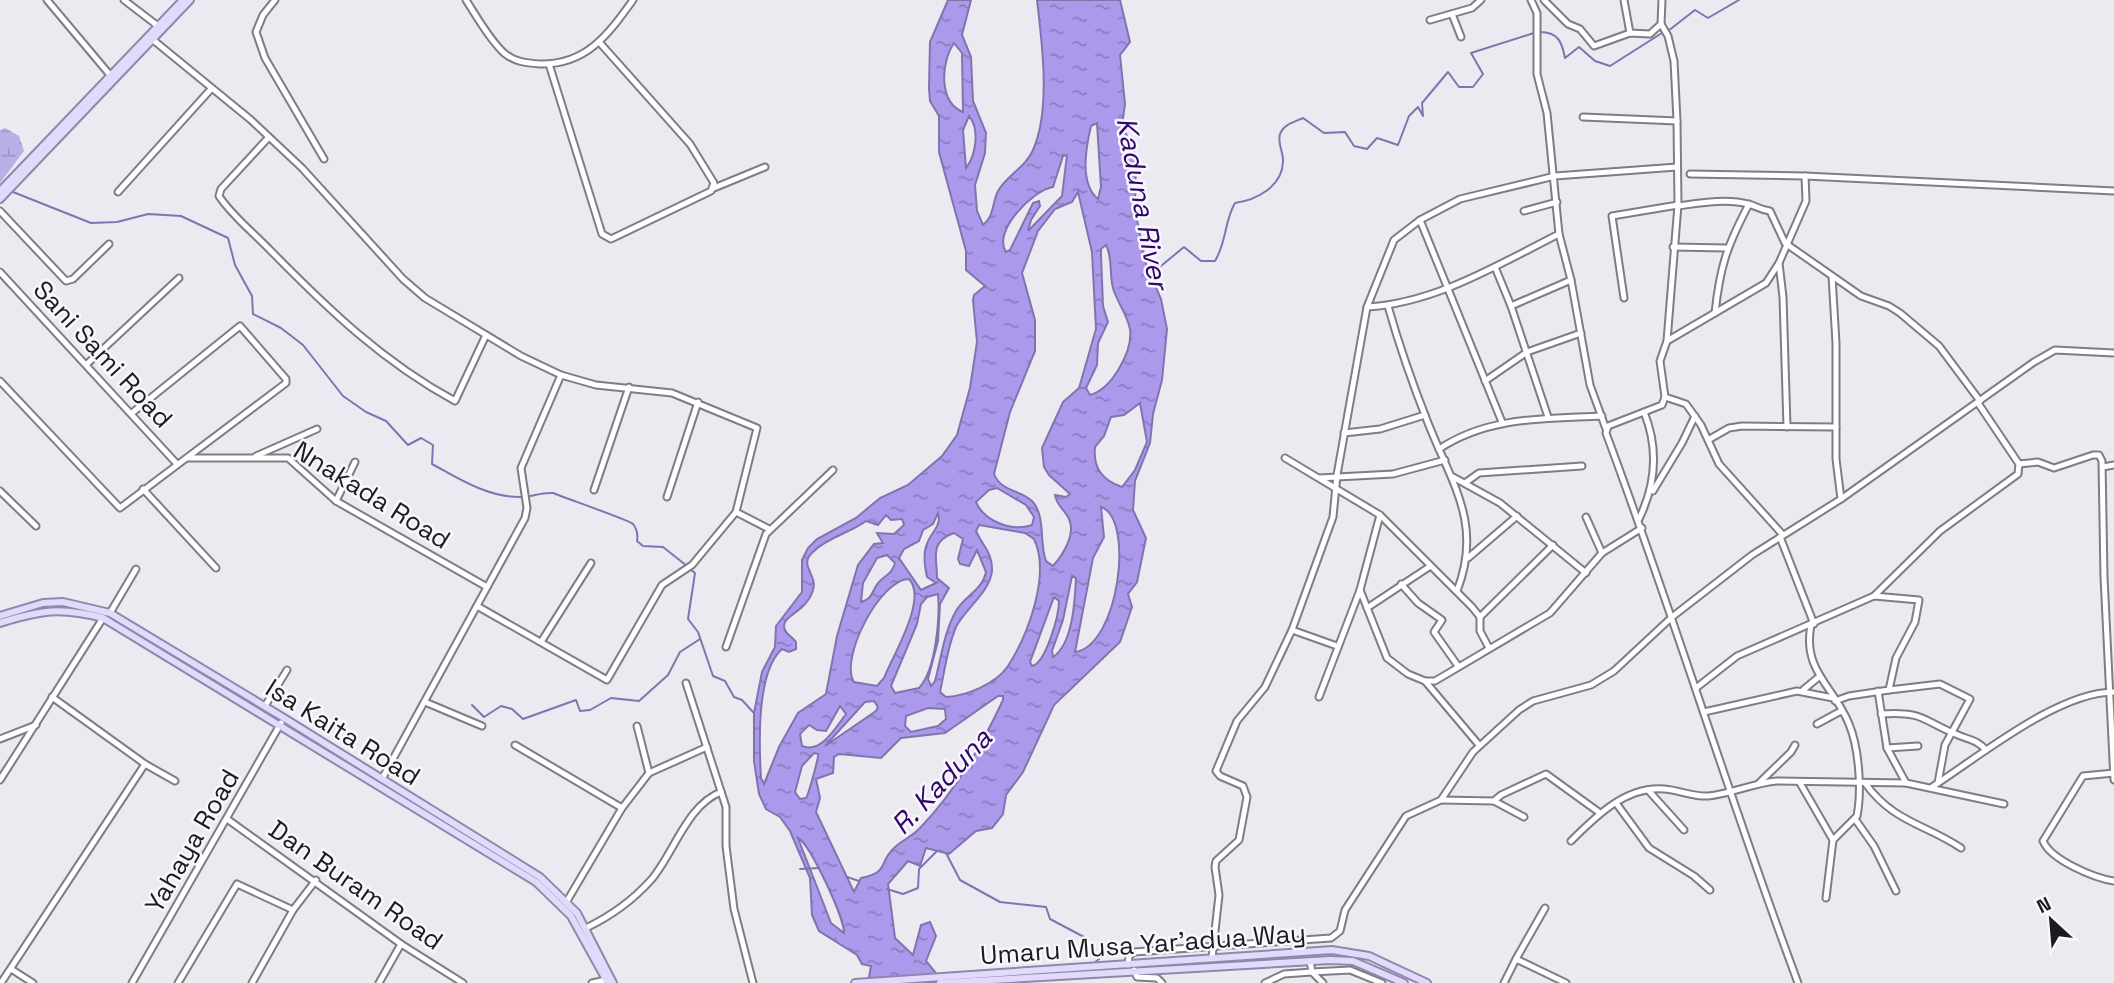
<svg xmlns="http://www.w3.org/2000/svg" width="2114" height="983" font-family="'Space Grotesk',sans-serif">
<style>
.wetland{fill:url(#wetland-marsh)}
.water{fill:url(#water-ripples);stroke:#8174ae;stroke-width:2;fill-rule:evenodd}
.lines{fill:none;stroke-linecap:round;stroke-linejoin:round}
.stream{stroke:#8174ae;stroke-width:2}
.minor-casing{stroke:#7e7d83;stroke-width:9}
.major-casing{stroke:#8f88ab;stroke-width:10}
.minor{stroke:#fff;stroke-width:5}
.major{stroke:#e1dafa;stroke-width:6}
.labels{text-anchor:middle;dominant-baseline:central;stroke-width:5;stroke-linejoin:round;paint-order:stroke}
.street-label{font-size:26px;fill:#1c1c1e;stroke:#f8f7fe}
.water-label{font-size:28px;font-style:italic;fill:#320669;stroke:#f8f7fe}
</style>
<defs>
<pattern id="wetland-marsh" width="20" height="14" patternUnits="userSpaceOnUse" patternTransform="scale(1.75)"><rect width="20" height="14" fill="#baafe7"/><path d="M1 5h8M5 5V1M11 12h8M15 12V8" fill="none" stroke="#9f96c6"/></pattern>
<pattern id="water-ripples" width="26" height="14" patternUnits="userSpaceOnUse" patternTransform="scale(1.75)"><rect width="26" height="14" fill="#ac99ec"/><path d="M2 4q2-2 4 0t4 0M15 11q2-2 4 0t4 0" fill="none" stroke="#8b7cbf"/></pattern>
</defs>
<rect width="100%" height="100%" fill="#ebeaf1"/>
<!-- wetland -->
<path class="wetland" d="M5 128 19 136 24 151 0 183V130Z"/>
<!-- water -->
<path class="water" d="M948 0H971L962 35 971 57 973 101 986 133 985 153 975 185 977 211 983 225C994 217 992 203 998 191 1007 175 1026 167 1033 150 1051 110 1042 43 1037 0H1120L1130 42 1120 55 1125 104 1122 125 1136 156 1135 210 1146 264 1161 299 1167 329 1162 380 1153 414 1150 443 1135 481 1133 510 1146 538 1137 582 1128 594 1132 607 1120 642 1054 705 1023 772 1006 795 1003 814 992 828 976 831 949 854 926 848 920 866 908 861 888 884 895 938 913 955 921 925 930 922 936 936 926 961 944 983H868L871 966 862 964 857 955 819 931 812 915 810 878 790 831 780 817 766 809 759 794 754 761V713L762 672 775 647 776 626 802 592V560L808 548 817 539 856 518 880 498 908 485 942 456 957 435 970 388 977 342 973 300 974 295 985 286 966 270V251L939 152V116L930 101 929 88 930 42ZM954 43 962 53 963 112C938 102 941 62 954 43ZM969 116C980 129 976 155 966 168L963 130ZM1097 123 1101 187 1098 199C1079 183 1086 147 1091 126ZM1067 155 1062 196 1028 231 1031 220 1040 206 1039 201 1033 203 1010 250 1006 252C992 231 1033 190 1053 187L1063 156ZM1078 192 1092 252 1096 329 1079 388 1063 402 1042 448 1044 467 1049 475 1070 494 1066 497 1055 495C1056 505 1065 510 1069 519 1076 534 1063 555 1053 566L1046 561C1039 544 1046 518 1033 502 1022 490 1001 492 994 474L1010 412 1035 351V320L1022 273 1038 231 1055 209 1072 202ZM1106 245C1113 258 1109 274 1113 288 1117 302 1127 314 1130 329 1133 351 1112 389 1090 395L1086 388 1097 365 1098 343 1108 322 1103 306 1101 255V249ZM1140 403 1147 442 1135 470 1122 487C1102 480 1093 468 1095 447L1104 436 1111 417 1124 415ZM997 488 1026 505 1034 517 1032 525C1011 532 984 521 976 502L989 490ZM1101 507C1135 518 1119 646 1075 652L1093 558 1104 537ZM938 513C942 526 931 532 927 544 923 553 925 568 927 577L936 583 921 590 899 558 904 549 919 541 923 530 933 524ZM886 515 891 520 902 519 904 525 894 534 877 533 883 543 874 544 858 565 837 636 826 694 798 713 779 747 764 784 761 778C759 745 756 672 782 649L789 652 796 649V642C792 636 784 634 784 626 784 615 807 611 813 590 818 574 797 565 814 551 828 537 850 533 866 521L878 525ZM979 525 1025 533 1034 539C1051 574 1028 635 1008 666 996 684 966 696 946 697L940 692C945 670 947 648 956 627 965 609 990 592 992 571 993 553 982 545 976 531ZM954 533 963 539 958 559 960 564 969 566 977 550 986 572C982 591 964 596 956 611 944 632 941 659 935 681L931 686 928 679 938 641 940 604 949 588 937 578C937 557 929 542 954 533ZM887 555 895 563C892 574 887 574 880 581 872 588 874 599 861 602L863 583 877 558ZM1072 576 1076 578C1075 600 1073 644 1053 657L1052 651 1063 620ZM909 579C928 599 893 655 884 678L877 686 854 682C839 659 880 579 909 579ZM938 594C940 617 936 670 919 688L895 693 891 686 917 624 921 604 927 597ZM1054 597 1059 601C1059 615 1046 663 1032 666L1030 662ZM998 696H1003V700C982 745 955 792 920 828 913 836 902 840 894 848 878 863 890 872 861 878L854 892 816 812 820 798 816 779 833 773 834 757 839 754 881 758 901 738 945 733ZM874 701 878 707 876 711 825 746 865 702ZM840 706 846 714C836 727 821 754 802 746L800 734 809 725 817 730 826 731ZM928 708 945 709 946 719 938 726 911 732 905 726 906 716ZM814 753 818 754C819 757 808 796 806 798L800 799 795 792 802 766ZM798 838C810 844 845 919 844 933L831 923Z"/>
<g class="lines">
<!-- stream -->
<g class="stream">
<path d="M1668 31 1695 10 1708 18 1739 0"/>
<path d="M1540 32C1558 32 1562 42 1565 58L1579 47 1595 61 1610 66 1662 33"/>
<path d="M13 192 91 223 117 222 148 214 181 216 228 238 235 265 252 296 253 314 281 328 303 345 343 396 366 412 386 421 408 445 421 438 433 445 432 464C460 479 487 497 520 497 532 497 541 492 553 493 565 498 629 520 633 524 637 529 638 535 637 541L643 546 663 547 687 566"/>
<path d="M1150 275 1184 247 1201 261H1215C1227 241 1224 222 1235 203 1256 200 1282 187 1283 162 1284 153 1277 144 1280 134 1284 124 1294 122 1303 118L1324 133 1345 132 1354 146 1367 149 1377 138 1398 145 1409 116 1418 107 1423 116 1422 103 1448 72 1459 87H1473L1483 74 1471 53 1534 33"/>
<path d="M691 570 695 573 688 619 698 632 713 676 725 681 734 697 742 700 753 712"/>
<path d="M472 705 484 717 501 706 512 709 523 719 576 700 580 711 590 710 611 698 639 701 668 675 680 652 700 639"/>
<path d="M946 853 960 880 1000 902 1046 907 1050 919 1084 937 1099 959 1093 964"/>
<path d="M800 869 819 868"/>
<path d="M847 877 859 881"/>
<path d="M887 889 903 894 918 888 919 869 937 851"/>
</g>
<defs>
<g id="minor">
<path d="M47 0 110 75"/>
<path d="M124 0 158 26"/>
<path d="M275 0 263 15 256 32 265 58 324 159"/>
<path d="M466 0C477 17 489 39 504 53 515 62 526 63 540 64 586 65 608 35 633 0"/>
<path d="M1531 0 1537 13V74L1547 113 1559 234 1571 280 1590 385 1606 429"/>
<path d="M1544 0 1568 24 1580 29 1594 46 1630 33 1650 34 1661 24"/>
<path d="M1624 0 1630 33"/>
<path d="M1662 0 1661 24 1668 36 1674 61 1677 121 1678 205 1667 341 1660 361 1665 397 1662 405 1608 426 1606 433C1674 615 1730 801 1798 983"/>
<path d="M1452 14 1461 37"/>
<path d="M1430 20 1472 8 1481 0"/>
<path d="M152 39 251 120 302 168 403 279 425 298 521 356 561 375 596 385 672 393 757 428 736 512 692 565 662 585 607 680 477 606"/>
<path d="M549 64 602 234 611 239 711 191 714 183 690 144 600 43"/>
<path d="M1583 117 1677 121"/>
<path d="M269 137 221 189 219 196C232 216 254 233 271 251 328 309 383 362 455 401L486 335"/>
<path d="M1690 174 1805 176 2114 191"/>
<path d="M714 188 765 167"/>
<path d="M118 192 211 89"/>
<path d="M1678 206C1699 203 1727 198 1748 204 1757 206 1760 210 1770 211L1785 243 1861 296 1889 306 1900 313 1939 346 1980 401"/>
<path d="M0 211 66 281 73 279 109 244"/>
<path d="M1524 211 1557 202"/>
<path d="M1420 220 1502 422"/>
<path d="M1673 247 1726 248"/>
<path d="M1779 263 1783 297 1787 427"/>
<path d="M1495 267 1511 306 1548 417"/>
<path d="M0 272 177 464"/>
<path d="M1832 276 1836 343V459L1841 499"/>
<path d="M1624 298 1612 216 1678 205"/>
<path d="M1388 306C1399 345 1413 385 1428 423 1452 484 1483 524 1457 591"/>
<path d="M1511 306 1571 280"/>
<path d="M1367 307C1436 303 1499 264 1559 234"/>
<path d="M1715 313C1720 266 1727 246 1749 204"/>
<path d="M1667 341 1766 283 1779 263 1806 201 1805 176"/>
<path d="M87 364 179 278"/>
<path d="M0 381 120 508 286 383V379L240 326 132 413"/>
<path d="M1485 381 1527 352 1581 333"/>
<path d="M1665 397 1686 404 1701 425 1719 464 1783 535"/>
<path d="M1344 433 1380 429 1425 415"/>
<path d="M1708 440 1729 428 1742 426 1836 427"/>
<path d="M1439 449C1489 416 1544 419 1602 416"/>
<path d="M256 456 317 429"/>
<path d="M188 458H288L336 501 487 587"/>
<path d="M1285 458 1380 515 1472 607 1480 617V631L1489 648"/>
<path d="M2019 464 2038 462 2054 468 2093 455H2099L2102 461 2104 577 2114 780"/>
<path d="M2103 467 2114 465"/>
<path d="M1453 477 1500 503 1586 573"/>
<path d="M1319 478 1393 474 1445 460"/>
<path d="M1465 483 1479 473 1582 466"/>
<path d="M143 489 216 568"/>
<path d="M594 490 629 387"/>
<path d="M0 491 36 526"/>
<path d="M1653 491 1682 443 1695 416"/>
<path d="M667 497 698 402"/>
<path d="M336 501 355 462"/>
<path d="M736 512 769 529"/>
<path d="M1586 517 1602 553"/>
<path d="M1639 519C1656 484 1659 449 1644 412"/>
<path d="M1780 537 1814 624"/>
<path d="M1468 558 1517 516"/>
<path d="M1401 584 1418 603 1442 620 1434 632 1458 666"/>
<path d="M1360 590 1387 658 1408 674 1425 681 1479 745"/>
<path d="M1367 608 1429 567"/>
<path d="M110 613 136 569"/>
<path d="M1480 617 1553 545"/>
<path d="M1811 625C1802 671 1834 686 1849 724 1859 748 1862 790 1857 816L1833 840"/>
<path d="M1292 630 1337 646"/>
<path d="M541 642 591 563"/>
<path d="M726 647 766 534 833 470"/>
<path d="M1425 681H1435L1550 613 1602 553 1642 528"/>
<path d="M686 683 726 807V846L734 909 753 983"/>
<path d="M1696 688 1737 656 1874 596 1940 531 2018 474 2019 464 1978 403"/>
<path d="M1803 690 1820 676"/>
<path d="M1889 690 1940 684 1970 699 1945 745 1938 783"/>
<path d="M1878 691 1887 748 1906 783"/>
<path d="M52 697 145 764 175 781"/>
<path d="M1319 697 1360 590 1380 515"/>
<path d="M1835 701 1849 696 1889 690 1896 658 1915 622 1919 600 1874 596"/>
<path d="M425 702 482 726"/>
<path d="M265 706 287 670"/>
<path d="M1704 712 1797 691 1833 698"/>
<path d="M1881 714C1925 711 1922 721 1958 735 1970 740 1977 740 1986 750"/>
<path d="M1817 724 1841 711"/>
<path d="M637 726 649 773"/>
<path d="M0 739 36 725"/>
<path d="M515 745 622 808"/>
<path d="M1887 748 1918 746"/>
<path d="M2114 773 2083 776 2043 841C2051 860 2094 878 2114 881"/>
<path d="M382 779 525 518 527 508 521 468 561 375"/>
<path d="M0 780 103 618"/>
<path d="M1759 783 1791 752 1795 745"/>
<path d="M1800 783 1833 840 1826 898"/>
<path d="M1865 783C1893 822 1925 824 1961 848"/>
<path d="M1932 787C1980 756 2058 692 2114 692"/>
<path d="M1648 790 1684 830"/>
<path d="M1441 800 1494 801 1524 817"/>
<path d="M1494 801 1501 795 1546 774 1600 813"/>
<path d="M1616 803 1649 848 1694 876 1710 890"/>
<path d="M227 819 401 944 463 983"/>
<path d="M1855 819 1874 846 1896 891"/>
<path d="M1571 841C1596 816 1626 786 1664 789 1679 790 1693 797 1708 796 1731 794 1753 783 1777 781L1906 783 2004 804"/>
<path d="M567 901 622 808 649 773 707 747"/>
<path d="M586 928C611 916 633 900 651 880 674 853 687 805 721 792"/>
<path d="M1212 958 1219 895 1215 867 1216 861 1239 840 1247 797 1243 786 1220 776 1216 771 1237 721 1265 687 1292 630 1333 517 1337 475 1367 307 1394 240 1420 220 1460 199 1555 176 1677 167"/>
<path d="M1516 959 1545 908"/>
<path d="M1128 965 1129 956 1134 952 1331 938 1340 931 1345 910 1406 816 1441 800 1473 752 1519 710 1533 701 1591 685 1614 671 1672 617 1752 555 1841 499 2034 362 2055 350 2114 353"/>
<path d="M11 969 33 983"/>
<path d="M1134 970 1137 977 1157 978 1162 983"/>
<path d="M1 983 145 764"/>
<path d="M132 983 281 723"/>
<path d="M178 983 237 884 293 910"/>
<path d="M252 983 293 910 316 880"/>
<path d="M379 983 401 944"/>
<path d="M592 983 606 980"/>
<path d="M1265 983 1284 974 1312 972 1310 961"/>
<path d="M1323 983 1312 972 1350 970 1382 983"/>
<path d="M1504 983 1516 959 1566 983"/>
</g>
<g id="major">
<path d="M0 191 183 0"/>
<path d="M0 199 190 0"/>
<path d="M0 616 43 603 63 602 110 613 284 718 540 877 577 913 613 983"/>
<path d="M0 623C41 610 61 607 103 618L536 882 571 916 608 983"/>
<path d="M855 983 1332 950 1369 956 1427 983"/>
<path d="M940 983 1330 960 1353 961 1404 983"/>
</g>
</defs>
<!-- minor casing -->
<use href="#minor" class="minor-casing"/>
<!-- major casing -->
<use href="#major" class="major-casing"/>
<!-- minor -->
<use href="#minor" class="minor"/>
<!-- major -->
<use href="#major" class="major"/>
</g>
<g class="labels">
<!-- street labels -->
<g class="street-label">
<text transform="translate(103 354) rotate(47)">Sani Sami Road</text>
<text transform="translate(372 495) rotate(32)">Nnakada Road</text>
<text transform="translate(343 732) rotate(32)">Isa Kaita Road</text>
<text transform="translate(192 841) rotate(-60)">Yahaya Road</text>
<text transform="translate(356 885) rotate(35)">Dan Buram Road</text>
<text transform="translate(1143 944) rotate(-4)">Umaru Musa Yar'adua Way</text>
</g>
<!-- water labels -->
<g class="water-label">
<text transform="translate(1143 203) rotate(79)">Kaduna River</text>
<text transform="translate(941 781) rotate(-47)">R. Kaduna</text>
</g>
</g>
<!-- north arrow -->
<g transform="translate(2051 920) rotate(334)" stroke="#f8f7fe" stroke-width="5" paint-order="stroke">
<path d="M0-5L12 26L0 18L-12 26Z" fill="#1c1c1e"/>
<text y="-10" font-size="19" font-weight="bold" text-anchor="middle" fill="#1c1c1e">N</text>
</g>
</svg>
